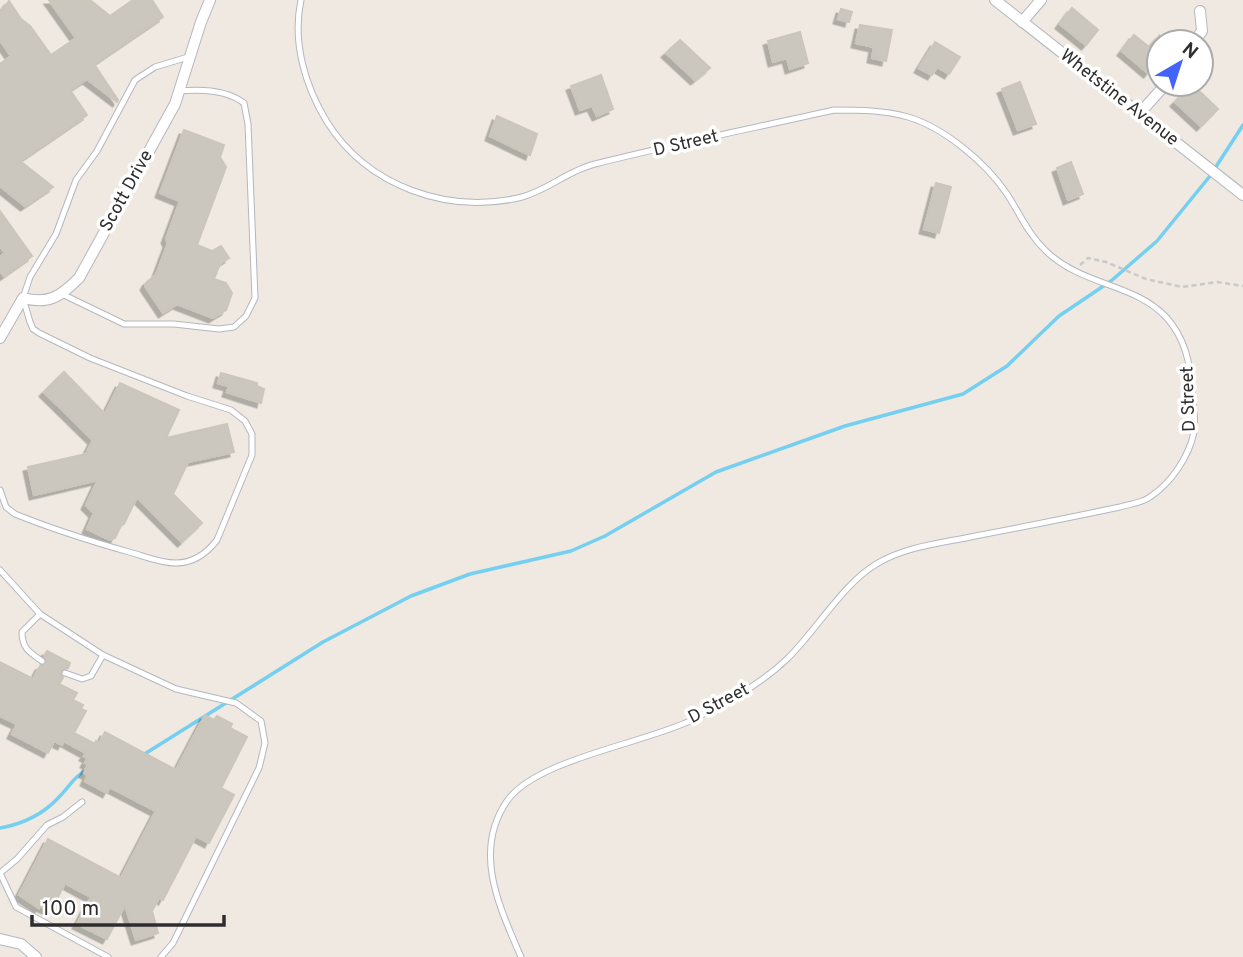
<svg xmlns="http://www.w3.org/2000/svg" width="1243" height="957" font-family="Overpass,sans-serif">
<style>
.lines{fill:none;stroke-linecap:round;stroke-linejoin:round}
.stream{stroke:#75cff0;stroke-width:3.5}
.building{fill:#cbc7bf;stroke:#cbc5ba;stroke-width:2;filter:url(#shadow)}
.service-casing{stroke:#b4b7c1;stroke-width:7}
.minor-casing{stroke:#b4b7c1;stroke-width:12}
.path{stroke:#c9c9c9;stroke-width:2.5;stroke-dasharray:5 3.5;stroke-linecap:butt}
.service{stroke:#fff;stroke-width:5}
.minor{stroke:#fff;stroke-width:10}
.labels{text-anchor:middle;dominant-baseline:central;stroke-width:7;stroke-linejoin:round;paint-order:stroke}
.street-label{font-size:18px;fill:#2e2e2e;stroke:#fff}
</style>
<defs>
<filter id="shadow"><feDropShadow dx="-4.5" dy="4.5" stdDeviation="0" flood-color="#0004"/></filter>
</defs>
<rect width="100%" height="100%" fill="#efe9e1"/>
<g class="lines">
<!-- stream -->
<g class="stream">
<path d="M143 755 323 642 411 596 470 574 571 551 605 536 716 472 845 426 963 394 1007 366 1059 316 1111 281 1157 241 1210 176 1243 125"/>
<path d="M0 828C23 824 44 814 60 796 70 786 75 775 89 769"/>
</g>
</g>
<!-- building -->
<g class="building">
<path d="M49 0H90L110 16 133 0H152L163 17 94 64 118 100 117 102 87 79 70 90 87 115 20 161 53 187 25 206 0 186V64L11 56 0 40V13L9 1 21 19 30 26 51 55 76 38Z"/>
<path d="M1072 8 1098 30 1086 45 1060 24Z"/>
<path d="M841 9 852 12 849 22 838 19Z"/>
<path d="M860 25 892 30 886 61 872 58 874 47 856 43Z"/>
<path d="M800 32 808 63 790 69 787 58 773 62 768 41Z"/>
<path d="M1134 35 1149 47 1159 36V60L1148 73 1122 51Z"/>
<path d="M680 40 710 68 695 80 666 53Z"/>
<path d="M935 42 960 57 949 74 937 67 932 75 919 68Z"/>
<path d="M601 75 613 109 597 116 592 106 580 110 571 86Z"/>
<path d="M1020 82 1036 124 1018 130 1002 89Z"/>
<path d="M1192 84 1218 109 1201 126 1175 102Z"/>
<path d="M497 116 537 134 530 155 490 136Z"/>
<path d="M184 130 224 145 220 157 226 167 197 245 212 251 221 246 229 258 220 264 214 279 226 283 232 293 226 310 213 318 177 304 163 313 145 286 147 282 156 275 168 243 166 239 180 201 160 193Z"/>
<path d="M1071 162 1083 194 1068 200 1057 168Z"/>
<path d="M936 183 951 187 939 233 924 229Z"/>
<path d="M0 211 32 256 4 276 0 271V257L5 253 0 246Z"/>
<path d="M64 372 105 414 120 383 179 410 166 438 227 424 234 452 188 462 173 494 202 523 182 542 137 497 124 524 121 525 115 538 110 540 87 529 94 513 86 505 98 480 34 495 28 467 86 454 93 440 44 392Z"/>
<path d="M221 373 257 383V386L264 389 261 403 227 392 229 386 218 383Z"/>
<path d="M47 651 70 663 68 668 60 671 63 678 59 684 77 693 73 700 83 705 81 709 86 711 74 733 95 744 96 741 99 743 105 732 176 770 205 715 214 720 217 716 232 724 230 728 247 737 221 788 234 795 209 843 196 836 163 900 159 898 152 911 158 933 136 940 125 905 107 939 77 924 91 897 65 883 51 911 40 906 39 908 19 895 48 839 121 878 156 811 110 787 107 793 85 781 88 775 84 773 88 764 85 763 88 758 84 756 86 753 64 741 62 745 54 741 48 753 12 734 17 724 0 716V662L33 679 40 666 47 663 44 656Z"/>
</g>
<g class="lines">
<defs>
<g id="service">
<path d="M301 0C292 42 305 86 327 122 368 187 449 215 522 197 548 190 569 170 595 164 674 144 754 128 834 110 859 110 884 110 908 117 945 128 986 163 1007 194 1020 214 1028 234 1046 251 1082 286 1134 283 1166 317 1185 338 1190 362 1192 390 1193 403 1196 420 1194 432 1189 457 1171 483 1150 497 1142 503 1130 504 1120 507 1072 517 1023 527 975 536 943 543 907 546 878 563 844 582 816 631 787 659 760 685 727 702 694 719 647 743 536 759 507 801 472 852 500 908 521 957"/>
<path d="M62 294 124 324H174L219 329 234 327 246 316 255 298 248 124 244 103C226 89 200 89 179 91"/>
<path d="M0 490 6 507 15 514C52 529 90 541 129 552 144 556 160 563 176 563 194 563 207 553 217 540L252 455V434L245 421 231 410 187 396 90 358 39 333 33 329 30 322 23 298 30 277 56 234 76 180 97 151 135 80 155 67 188 57"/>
<path d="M0 570 40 614 103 655 176 689 236 703 261 721 265 743 259 768 173 943 161 957"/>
<path d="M40 614 22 632C22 648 29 652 42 661"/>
<path d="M65 673 82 679 91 676 103 655"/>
<path d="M0 873 16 907 108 957"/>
<path d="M0 873 17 859 47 825 63 817 82 802"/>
</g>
<g id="minor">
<path d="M995 0 1243 195"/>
<path d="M1022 22 1041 0"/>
<path d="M1194 42 1202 31 1200 11"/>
<path d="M1139 114 1166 84"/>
<path d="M0 338 23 298C49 305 61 296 79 278L175 104 201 22 210 0"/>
<path d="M0 939 21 944 36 957"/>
</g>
</defs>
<!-- service casing -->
<use href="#service" class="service-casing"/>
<!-- minor casing -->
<use href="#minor" class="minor-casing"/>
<!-- path -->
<path class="path" d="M1080 265 1088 258 1106 262 1146 279 1182 287 1217 282 1243 286"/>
<!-- service -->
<use href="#service" class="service"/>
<!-- minor -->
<use href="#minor" class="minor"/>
</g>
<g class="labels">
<!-- street labels -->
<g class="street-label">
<text transform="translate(1119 98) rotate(38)">Whetstine Avenue</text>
<text transform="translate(686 144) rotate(-13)">D Street</text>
<text transform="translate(127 191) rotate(-61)">Scott Drive</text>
<text transform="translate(1189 399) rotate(-92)">D Street</text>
<text transform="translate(719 704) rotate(-28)">D Street</text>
</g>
</g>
<!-- north arrow -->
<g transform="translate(1180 63) rotate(39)"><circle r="33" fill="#ffffff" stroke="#ababab" stroke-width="2"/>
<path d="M0-5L12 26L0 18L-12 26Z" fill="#4264fb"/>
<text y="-10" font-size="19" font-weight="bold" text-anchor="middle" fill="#2e2e2e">N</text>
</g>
<!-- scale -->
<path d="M32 915v10h192v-10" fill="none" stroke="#2e2e2e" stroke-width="3.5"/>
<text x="42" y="915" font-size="21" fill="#2e2e2e" stroke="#ffffff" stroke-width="5" paint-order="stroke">100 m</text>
</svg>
